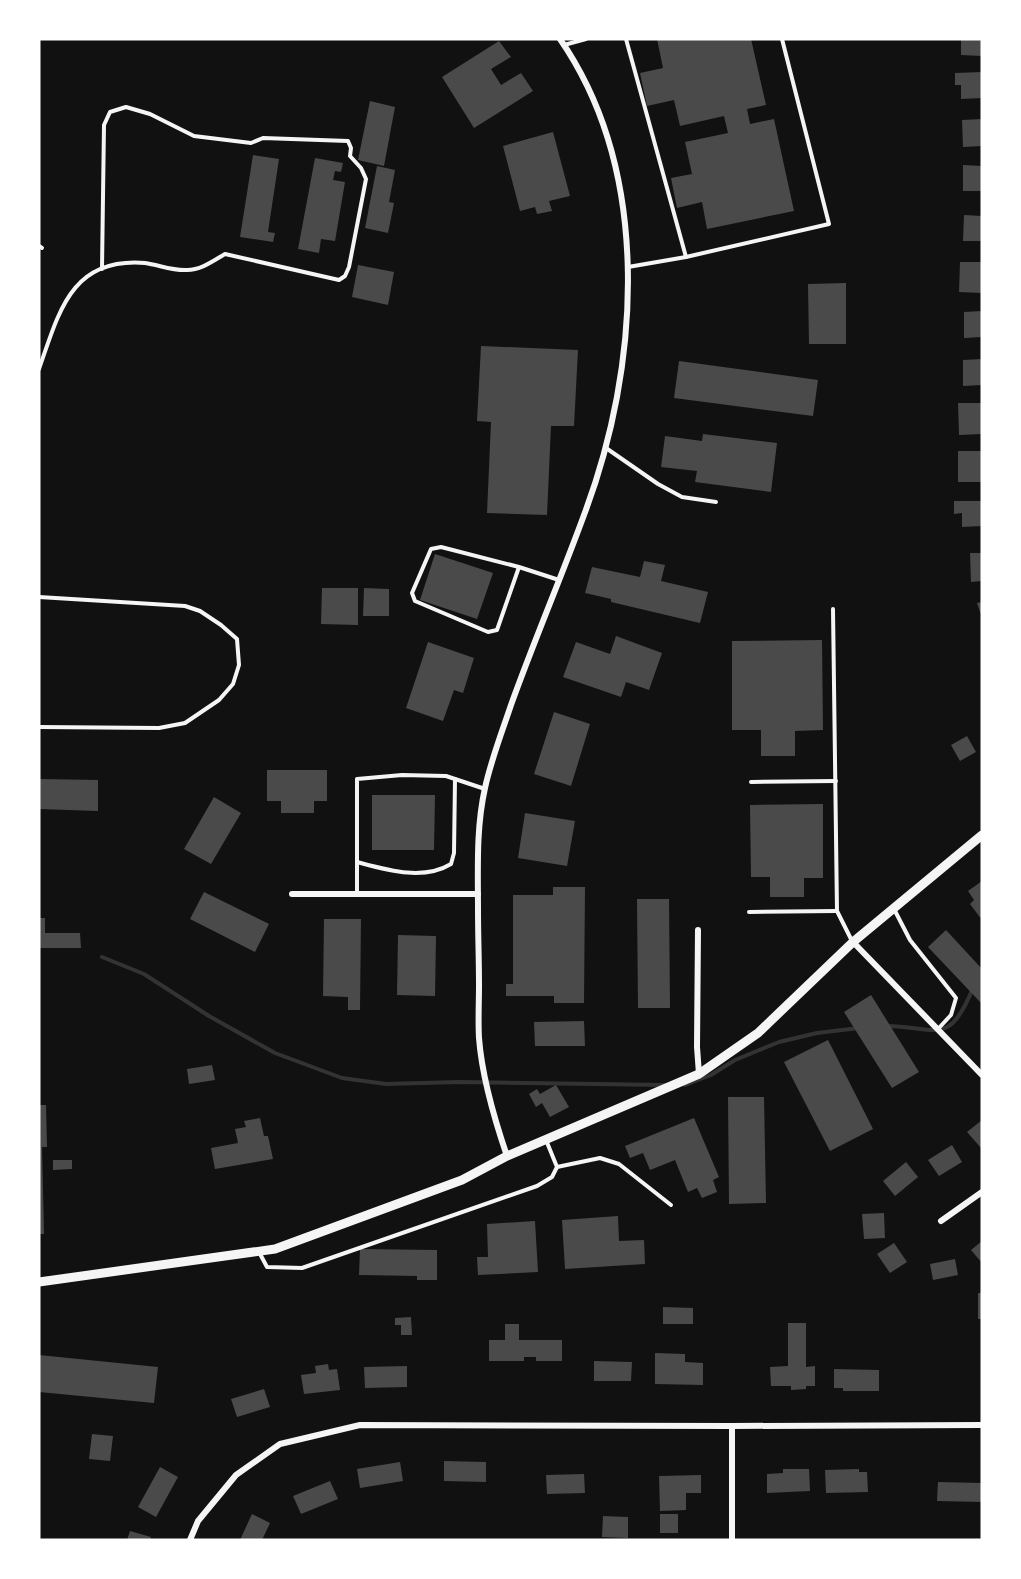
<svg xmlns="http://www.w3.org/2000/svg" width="1021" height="1579" font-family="Manrope,sans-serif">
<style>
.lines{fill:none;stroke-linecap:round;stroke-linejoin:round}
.stream{stroke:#333;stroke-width:4}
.building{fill:#4a4a4a}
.service{stroke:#f5f5f5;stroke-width:4}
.minor{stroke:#f5f5f5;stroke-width:6}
.tertiary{stroke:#f5f5f5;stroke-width:9}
</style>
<rect width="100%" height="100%" fill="#111"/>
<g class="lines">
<!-- stream -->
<g class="stream">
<path d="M102 957 144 974 209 1016 275 1053 342 1078 386 1084 459 1082 666 1085"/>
<path d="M887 1026C938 1027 949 1047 973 988"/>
<path d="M685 1085 711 1075 735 1060 779 1042 817 1033 859 1028"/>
</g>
</g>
<!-- building -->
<g class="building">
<path d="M657 39H751L766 105 747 109 750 124 774 119 794 211 707 229 702 202 677 208 671 178 692 174 685 142 728 133 724 116 680 126 674 100 647 106 640 73 663 68Z"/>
<path d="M961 39H982V56L961 55Z"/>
<path d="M499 41 511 57 491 69 501 85 521 73 533 91 474 128 442 77Z"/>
<path d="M982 72V98L961 99V85H955V73Z"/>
<path d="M370 101 395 107 384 166 358 160Z"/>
<path d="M982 119V146L963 147 962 120Z"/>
<path d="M553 132 570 196 549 201 552 211 537 214 535 207 520 211 503 146Z"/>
<path d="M253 155 279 159 268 232 275 233 273 242 240 237Z"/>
<path d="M315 158 343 163 341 172 335 171 333 180 345 182 335 241 321 239 319 253 298 249Z"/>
<path d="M963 165 982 166V191H963Z"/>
<path d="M377 166 395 170 389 202 394 203 388 233 365 228Z"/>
<path d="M964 215 982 216V241H963Z"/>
<path d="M960 262H982L981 293 959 292Z"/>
<path d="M358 265 394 272 388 305 352 297Z"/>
<path d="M846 283V344H809L808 284Z"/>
<path d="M982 311V337L964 338V312Z"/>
<path d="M481 346 578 350 574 426H551L547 515 487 513 491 422 477 421Z"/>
<path d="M982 359V385L963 386V360Z"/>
<path d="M679 361 818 380 813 416 674 398Z"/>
<path d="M958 403H981L982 434 959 435Z"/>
<path d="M703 434 777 443 771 492 695 482 697 471 661 467 665 436 702 441Z"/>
<path d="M958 451H981L982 482H958Z"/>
<path d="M954 501H982V526L962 527V513L954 514Z"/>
<path d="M970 553H982V581L971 582Z"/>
<path d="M435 554 493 573 477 619 420 600Z"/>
<path d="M644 561 665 565 661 581 708 592 700 623 611 602V599L585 593 592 567 640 577Z"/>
<path d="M322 588H358V625L321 624Z"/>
<path d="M364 588 389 589V616H363Z"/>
<path d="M982 602V618L977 603Z"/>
<path d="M616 636 662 653 649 690 626 682 621 697 563 677 576 642 610 654Z"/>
<path d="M822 640 823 730 795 731V756H761V730H732V641Z"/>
<path d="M428 642 474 658 463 693 454 690 443 721 406 708Z"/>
<path d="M554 712 590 724 571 786 534 774Z"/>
<path d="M967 736 976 752 960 761 951 745Z"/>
<path d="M267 770H327V801H314V813H281V801H267Z"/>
<path d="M39 779 98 780V811L39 809Z"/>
<path d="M372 795H435L434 850H372Z"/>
<path d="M214 797 241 813 211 864 184 849Z"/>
<path d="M823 804V878H804V897H770V877H751L750 805Z"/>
<path d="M525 813 575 821 567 866 518 858Z"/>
<path d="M982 881V920L970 904 974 900 968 891Z"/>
<path d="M553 887H585L584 1003H554V996H506V984H513V895H553Z"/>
<path d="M204 892 269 924 255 952 190 919Z"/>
<path d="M637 899H669L670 1008H638Z"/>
<path d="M39 918H45V933H80L81 948H39Z"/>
<path d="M324 919H361L360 1010H348V997L323 996Z"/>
<path d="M946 930 982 969V1004L928 947Z"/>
<path d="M398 935 436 936 435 996 397 995Z"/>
<path d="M871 995 919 1072 892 1088 844 1012Z"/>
<path d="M584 1021 585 1046H535L534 1022Z"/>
<path d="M828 1040 873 1129 830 1151 784 1062Z"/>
<path d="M212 1065 215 1080 189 1084 187 1069Z"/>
<path d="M556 1085 569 1107 550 1117 542 1103 536 1107 529 1094 537 1089 540 1094Z"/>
<path d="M728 1097H764L766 1203 729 1204Z"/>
<path d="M39 1105H46L47 1147H42L44 1234H39Z"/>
<path d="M260 1118 264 1136H268L273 1159 215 1169 211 1148 238 1143 235 1129 246 1127 244 1121Z"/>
<path d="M694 1118 719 1177 713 1180 717 1192 702 1198 697 1188 688 1192 675 1160 650 1170 643 1153 630 1158 625 1146Z"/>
<path d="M982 1120V1147L981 1148 967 1132Z"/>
<path d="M952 1145 962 1162 939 1176 928 1160Z"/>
<path d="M53 1160H72V1169L53 1170Z"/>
<path d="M906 1162 918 1177 895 1196 883 1181Z"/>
<path d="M884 1213 885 1238 864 1239 862 1214Z"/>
<path d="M618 1216 619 1241 644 1240 645 1264 565 1269 562 1220Z"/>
<path d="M535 1221 538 1272 478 1275 477 1257H488L487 1224Z"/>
<path d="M982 1241V1263L971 1250Z"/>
<path d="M894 1243 907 1262 890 1273 877 1254Z"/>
<path d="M360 1249 437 1250V1280H417V1276L359 1275Z"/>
<path d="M955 1259 958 1275 933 1280 930 1264Z"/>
<rect x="978" y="1293" width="4" height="26"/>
<path d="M663 1307 693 1308V1324H663Z"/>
<path d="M411 1317 412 1335H401V1325H395V1318Z"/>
<path d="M788 1323H806V1367L815 1366V1386H806V1389L791 1390V1386H771L770 1367 788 1366Z"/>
<path d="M505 1324H519V1340H562V1361H536V1357H524V1361H489V1340H505Z"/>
<path d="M655 1353 685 1354V1362L703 1363V1385L655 1384Z"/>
<path d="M39 1355 158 1367 154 1403 39 1392Z"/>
<path d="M594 1361 632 1362 631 1381H594Z"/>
<path d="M328 1364 329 1370 337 1369 340 1390 304 1394 301 1375 316 1373 315 1366Z"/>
<path d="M407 1366V1387L365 1388 364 1367Z"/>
<path d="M834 1369 879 1370V1391H843V1388H834Z"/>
<path d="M264 1389 270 1407 237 1417 231 1399Z"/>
<path d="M92 1434 113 1436 110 1461 89 1459Z"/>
<path d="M444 1461 486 1462V1482L444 1481Z"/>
<path d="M400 1462 403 1481 360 1488 357 1469Z"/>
<path d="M160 1467 178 1477 156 1517 138 1507Z"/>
<path d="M783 1469H809L810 1491 767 1493V1474L783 1473Z"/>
<path d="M859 1469V1472H867L868 1492 826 1493 825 1470Z"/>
<path d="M584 1474 585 1493 547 1494 546 1475Z"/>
<path d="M701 1475V1493H686V1510L660 1511 659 1476Z"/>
<path d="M330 1481 338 1499 301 1514 293 1496Z"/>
<path d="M938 1482 982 1483V1502L937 1501Z"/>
<path d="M252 1514 270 1523 262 1540H240Z"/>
<rect x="660" y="1514" width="18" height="19"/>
<path d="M603 1516 628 1517V1538L602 1537Z"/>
<path d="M130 1531 151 1537 150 1540H127Z"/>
</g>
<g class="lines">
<!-- service -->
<g class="service">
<path d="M626 39 686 257"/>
<path d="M564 45 586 39"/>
<path d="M39 246 42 248"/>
<path d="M628 267 686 257 829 224 782 39"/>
<path d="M39 369C59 312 71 257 145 263 159 265 173 271 187 270 201 270 213 261 225 254L339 280 345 276 349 267 366 179 361 168 350 156 351 148 348 141 263 138 251 143 194 136 150 114 126 107 110 112 104 125 102 269"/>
<path d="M606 448 658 484 682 497 716 502"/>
<path d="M519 567 497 630 488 632 415 601 412 593 431 549 441 547 519 567 559 580"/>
<path d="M39 597 185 606 200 611 221 625 237 639 239 665 233 684 219 700 185 723 159 728 39 727"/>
<path d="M833 609 837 911 852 941"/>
<path d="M751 782 836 781"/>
<path d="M357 862C387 870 423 881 451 864L454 853 455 779"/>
<path d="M357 894V779L402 775 446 776 485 789"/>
<path d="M894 909 910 940 956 998 951 1015 938 1029"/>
<path d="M749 912 837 911"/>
<path d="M557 1167 600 1158 619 1164 671 1205"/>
<path d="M259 1252 267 1267 302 1268 537 1186 552 1177 557 1167 546 1140"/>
</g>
<!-- minor -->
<g class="minor">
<path d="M292 894H478"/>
<path d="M698 930 697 1047 699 1074"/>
<path d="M853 942 982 1075"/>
<path d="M507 1156C494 1118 482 1078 479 1038 478 1020 479 1003 479 985 479 960 478 935 478 910 478 869 476 828 485 788 491 760 502 732 511 705 534 641 561 578 584 515 640 367 653 174 560 39"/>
<path d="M941 1221 982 1192"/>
<path d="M190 1540 198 1521 236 1475 280 1444 360 1425 732 1426 982 1425"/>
<path d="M732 1540V1426"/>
</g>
<!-- tertiary -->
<path class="tertiary" d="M39 1282 275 1249 462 1180 507 1156 699 1074 758 1033 853 942 982 835"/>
</g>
<!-- border -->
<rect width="1021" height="1579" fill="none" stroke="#ffffff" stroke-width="81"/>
</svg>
